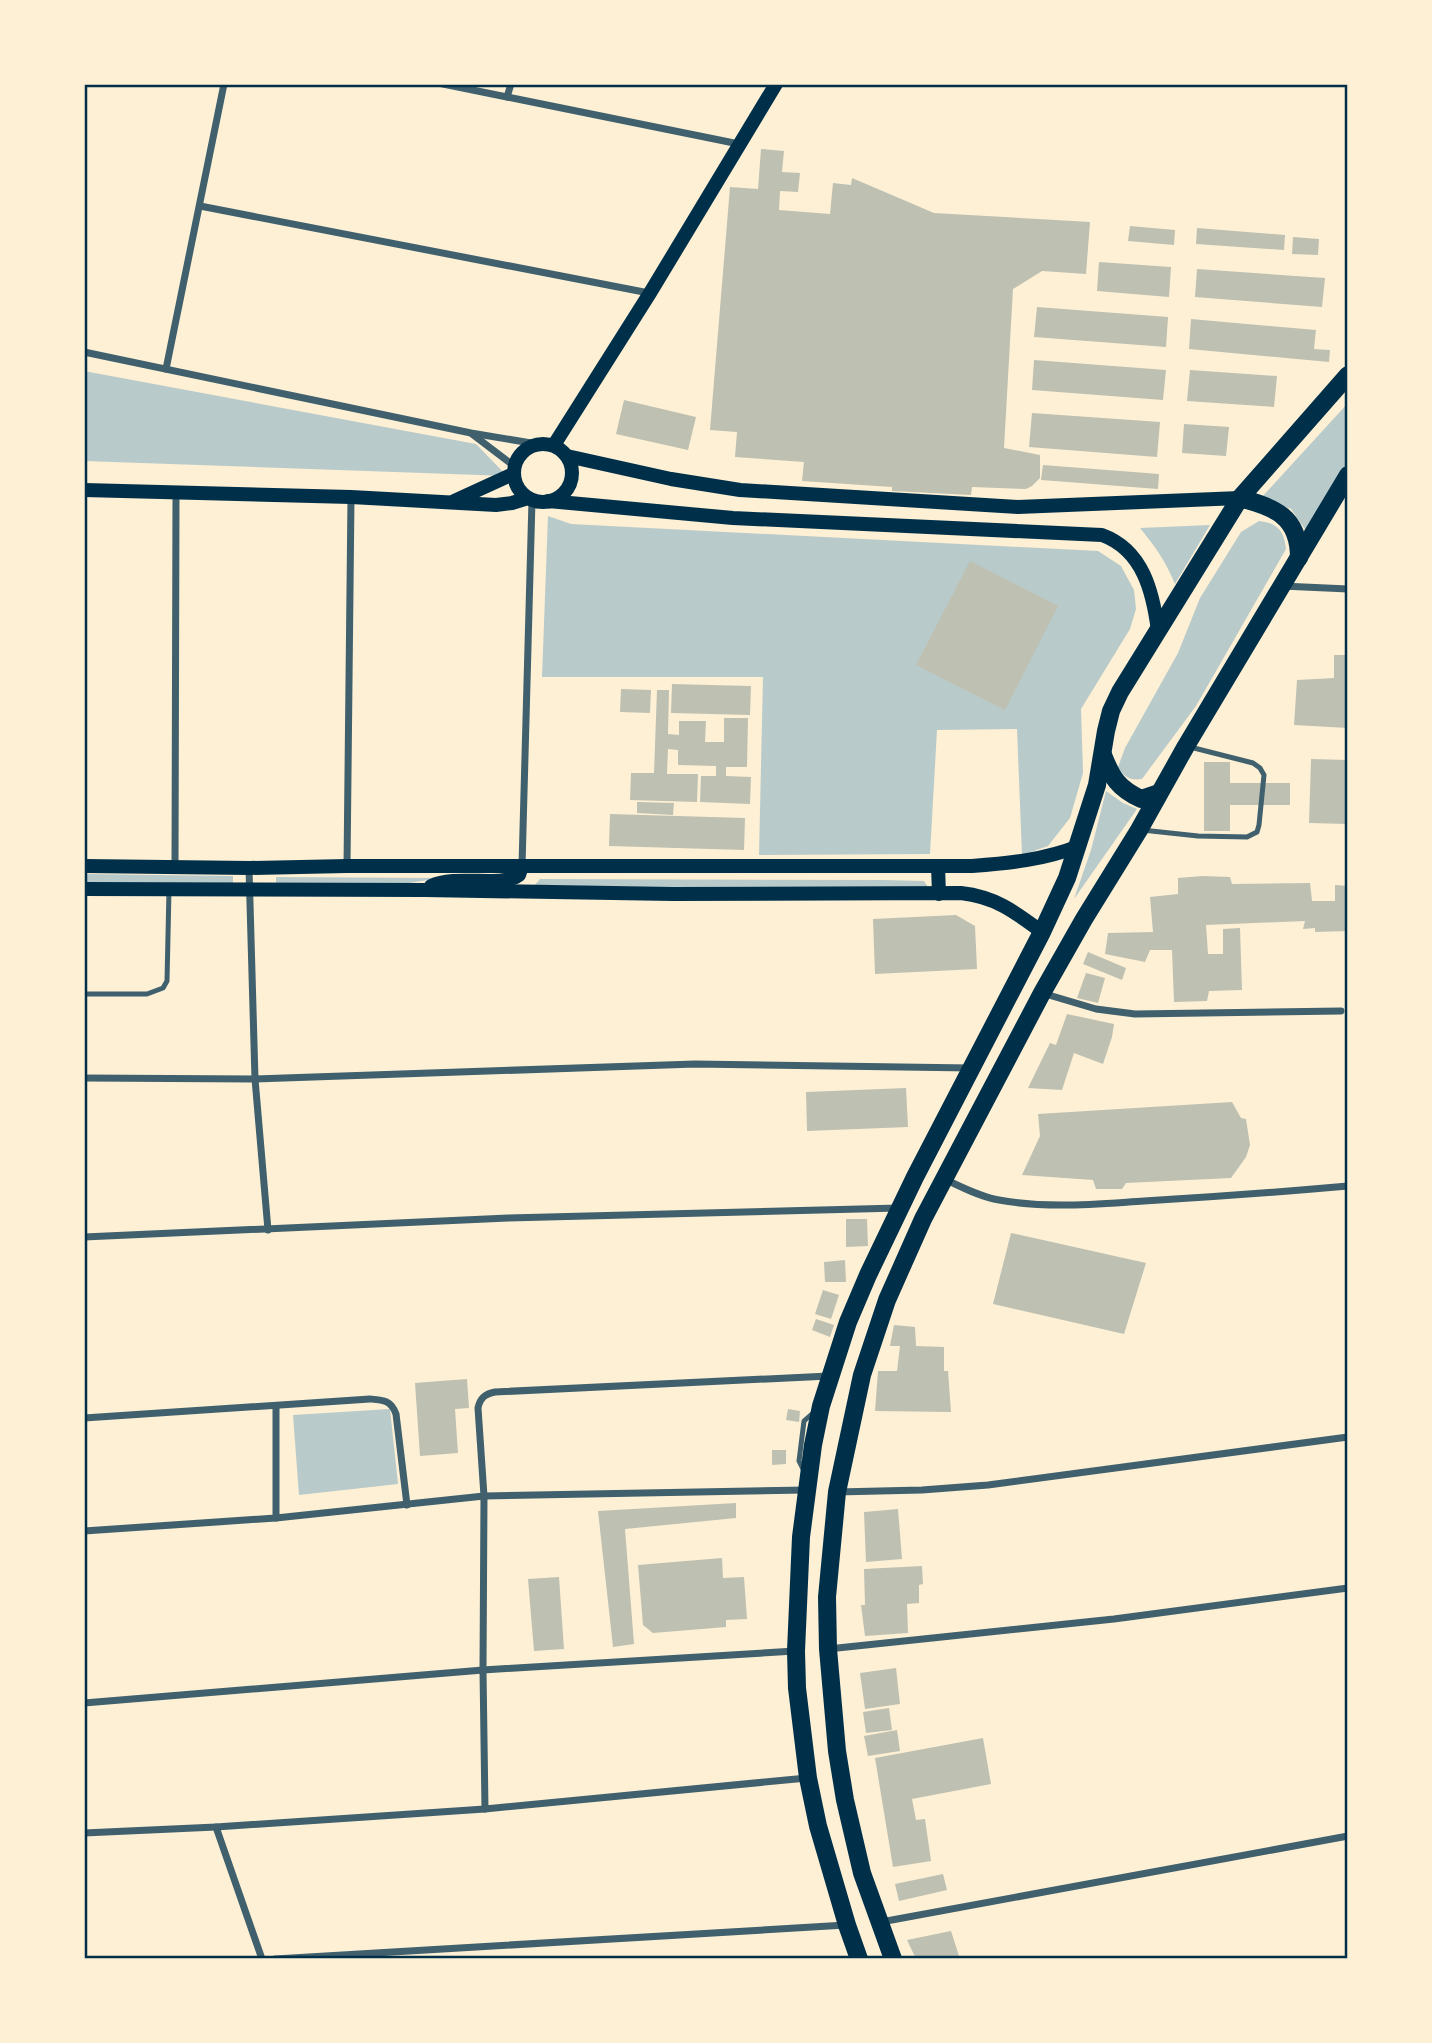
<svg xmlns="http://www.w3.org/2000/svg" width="1432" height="2043" font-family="Montserrat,sans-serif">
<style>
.green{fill:#b9caca}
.building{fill:#bec0b2}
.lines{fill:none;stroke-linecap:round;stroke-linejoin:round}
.service{stroke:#3f606c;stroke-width:5}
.minor{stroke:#3f606c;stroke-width:7}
.secondary{stroke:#003049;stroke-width:14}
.primary{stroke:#003049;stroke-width:18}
.neatline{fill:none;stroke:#003049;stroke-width:2.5}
</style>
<rect width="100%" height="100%" fill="#fdf0d5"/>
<!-- green -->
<g class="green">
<path d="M84 371 476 444 507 476 84 461Z"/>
<path d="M1348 403V466L1309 535 1291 509 1261 498Z"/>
<path d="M548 516 571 524 1098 551 1121 566 1134 590 1136 609 1130 629 1081 709 1083 773 1070 818 1048 846 1022 855 1017 729 937 730 930 854 759 855 763 677H542Z"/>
<path d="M1259 521C1278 523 1284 531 1286 549L1196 706 1142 779C1131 781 1123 777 1118 767L1125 748 1178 653 1200 598 1241 532Z"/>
<path d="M1210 525 1175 584C1166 562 1155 546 1140 528Z"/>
<path d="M1106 791 1123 803 1137 809 1074 899 1091 850Z"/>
<path d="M84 874 233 876V883H84Z"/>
<path d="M276 877 440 878 384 887H276Z"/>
<path d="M540 879 884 880 924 881 928 887 854 891 535 885Z"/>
<path d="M390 1409 398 1484 299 1495 293 1415Z"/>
</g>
<!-- building -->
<g class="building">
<path d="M761 149 784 151 782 172 800 173 798 192 780 191 779 210 830 214 833 183 851 185 852 178 934 213 1090 222 1086 274 1042 271 1013 289 1004 448 1040 455V478L1032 486 1026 489 972 487 971 495 892 491V487L802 481 804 462 735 457 737 432 710 430 730 187 758 189Z"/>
<path d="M1130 226 1175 230 1174 245 1128 241Z"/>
<path d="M1197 228 1285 235 1284 250 1196 244Z"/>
<path d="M1293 237 1319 239 1318 255 1292 254Z"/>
<path d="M1099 262 1171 267 1169 297 1097 291Z"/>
<path d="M1197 269 1325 278 1322 307 1195 297Z"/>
<path d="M1037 307 1168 317 1166 347 1034 337Z"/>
<path d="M1191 319 1316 330 1314 349 1330 350 1329 362 1189 349Z"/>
<path d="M1034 360 1166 370 1163 400 1032 390Z"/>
<path d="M1190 370 1277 376 1274 407 1187 401Z"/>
<path d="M624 400 696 417 688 450 616 434Z"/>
<path d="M1032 413 1160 422 1157 457 1029 447Z"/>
<path d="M1184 424 1229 427 1226 456 1182 453Z"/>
<path d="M1043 465 1159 474 1158 489 1041 480Z"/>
<path d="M970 561 1058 606 1005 710 916 665Z"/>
<path d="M1334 655H1348V728L1294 725 1297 680 1334 678Z"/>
<path d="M672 684 751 686 750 715 671 713Z"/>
<path d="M621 689 651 690 650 713 620 712Z"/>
<path d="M657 690H669L668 734 679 735V721H706L705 742H724V718H748L747 767H726V776L751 777 750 804 700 802 701 776H716V766L678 765V750L668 749 667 774H698L697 802 630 800 631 773H654Z"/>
<path d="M1311 759 1348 760V824L1309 823Z"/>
<path d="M1204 762H1230V783H1290V805H1230V831H1204Z"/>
<path d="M637 802 674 803 673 815 637 813Z"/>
<path d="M610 814 745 818 744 850 609 846Z"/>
<path d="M1202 876 1230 877 1232 884 1310 883 1312 901H1335V885L1348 886V931L1315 932V928L1303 929 1305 921 1206 925 1208 954H1223V929L1240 928 1242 990 1209 991 1207 1001 1174 1002 1172 950H1150L1145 962 1105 954 1108 933 1153 932 1150 897 1178 894V878Z"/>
<path d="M956 915 975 926 977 969 875 974 873 919Z"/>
<path d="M1088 952 1126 968 1122 980 1083 964Z"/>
<path d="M1086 973 1105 978 1098 1003 1077 998Z"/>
<path d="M1067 1014 1114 1024 1112 1037 1103 1064 1074 1053 1062 1090 1028 1088 1050 1043 1056 1045Z"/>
<path d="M906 1088 908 1127 807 1131 806 1092Z"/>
<path d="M1232 1102 1241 1118 1246 1119 1250 1145 1246 1157 1231 1178 1126 1183 1122 1189H1096L1093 1180 1022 1175 1040 1136 1038 1114Z"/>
<path d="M846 1219H867L868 1246 846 1247Z"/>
<path d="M1011 1233 1146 1263 1124 1334 993 1304Z"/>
<path d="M845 1260 846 1282H825L824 1262Z"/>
<path d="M823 1290 839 1295 831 1319 815 1314Z"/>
<path d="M816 1319 834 1325 830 1337 812 1330Z"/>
<path d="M894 1325 915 1327 916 1346 944 1347V1371H948L951 1412 875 1411 878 1371H897L900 1346H890Z"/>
<path d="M467 1379 469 1408 455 1409 458 1453 420 1456 415 1383Z"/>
<path d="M788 1409 800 1411 799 1422 786 1420Z"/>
<path d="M772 1450H786V1464L772 1465Z"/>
<path d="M736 1503V1518L625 1529 634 1644 613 1647 598 1511Z"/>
<path d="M898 1509 902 1559 866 1562 864 1512Z"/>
<path d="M722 1558 723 1578 744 1577 747 1619 726 1620V1627L653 1633 643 1625 638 1565Z"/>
<path d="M922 1566 923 1584 919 1585V1603L907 1604 908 1633 865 1636 861 1605H865L864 1569Z"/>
<path d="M559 1577 564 1649 534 1651 528 1579Z"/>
<path d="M896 1668 900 1704 865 1709 860 1673Z"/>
<path d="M889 1708 892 1730 866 1733 863 1712Z"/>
<path d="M897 1730 900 1751 868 1756 864 1736Z"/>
<path d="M983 1738 991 1784 912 1799 916 1820 925 1819 931 1861 893 1867 875 1758Z"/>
<path d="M943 1874 947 1890 899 1901 895 1884Z"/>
<path d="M951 1931 960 1959H916L907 1940Z"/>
</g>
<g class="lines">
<!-- service -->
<g class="service">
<path d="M1142 830 1198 836 1247 837 1257 832 1259 825 1264 775 1260 768 1253 763 1190 747"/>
<path d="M84 994H147L163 988 167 981 169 890"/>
<path d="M804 1471 799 1461 804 1421 813 1413"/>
</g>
<!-- minor -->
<g class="minor">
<path d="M443 84 739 144"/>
<path d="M507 97 511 84"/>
<path d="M200 206 649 293"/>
<path d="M84 352 471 433 537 444"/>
<path d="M166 369 224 84"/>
<path d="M472 434 514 466"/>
<path d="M1282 586 1348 589"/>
<path d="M347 866 351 497"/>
<path d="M522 866 532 500"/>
<path d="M175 867 176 493"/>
<path d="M249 868 255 1079 268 1230"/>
<path d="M1042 993 1096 1009 1135 1014 1341 1011"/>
<path d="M84 1078 255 1079 695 1064 971 1068"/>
<path d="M944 1179C962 1187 980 1197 999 1200 1047 1209 1096 1204 1144 1201 1212 1197 1280 1192 1348 1186"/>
<path d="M84 1237 508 1218 899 1208"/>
<path d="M84 1418 370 1399C383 1400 391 1400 396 1414L407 1505"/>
<path d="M837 1492 922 1490 988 1485 1348 1437"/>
<path d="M276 1518V1406"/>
<path d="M84 1531 276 1518 484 1496 806 1490"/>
<path d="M828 1649 1114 1619 1348 1588"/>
<path d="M84 1703 483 1670 795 1651"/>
<path d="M485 1809 483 1670 484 1496 478 1408C480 1398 485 1394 495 1392L829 1376"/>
<path d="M216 1827 262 1959"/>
<path d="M84 1833 216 1827 485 1809 807 1778"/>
<path d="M881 1922 1348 1836"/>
<path d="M275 1959 846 1925"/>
</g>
<!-- secondary -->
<g class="secondary">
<circle cx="543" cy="473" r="29"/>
<path d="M554 445 650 293 776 84"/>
<path d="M567 456 671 479 740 490 1018 507 1240 498"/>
<path d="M84 490 351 497 496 505 512 503 528 498"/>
<path d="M454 501 513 474"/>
<path d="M548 501 733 518 1102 535C1143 550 1153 592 1158 631"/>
<path d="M84 866 249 868 347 866H972C1009 863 1044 860 1079 846"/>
<path d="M938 866 939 894"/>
<path d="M431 886C457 874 502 888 519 875L522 866"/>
<path d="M84 889 424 890 673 894 961 893C996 897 1015 912 1042 932"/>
</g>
<!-- primary -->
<g class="primary">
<path d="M1240 498C1275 508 1299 516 1299 558"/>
<path d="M1103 755C1112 778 1118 788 1141 799L1159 793"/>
<path d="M859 1959 847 1925 818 1826 808 1778 797 1688 796 1651 801 1537 813 1445 821 1406 848 1322 868 1275 915 1177 1042 932 1067 878 1097 785 1106 731 1111 711 1120 692 1240 498 1348 375"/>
<path d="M893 1959 862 1873 845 1800 837 1751 828 1649 827 1597 837 1492 862 1375 887 1300 923 1219 1042 993 1084 919 1139 830 1186 746 1348 475"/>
</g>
</g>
<!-- border -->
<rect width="1432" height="2043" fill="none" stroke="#fdf0d5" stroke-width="172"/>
<rect x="86" y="86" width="1260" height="1871" class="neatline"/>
</svg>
